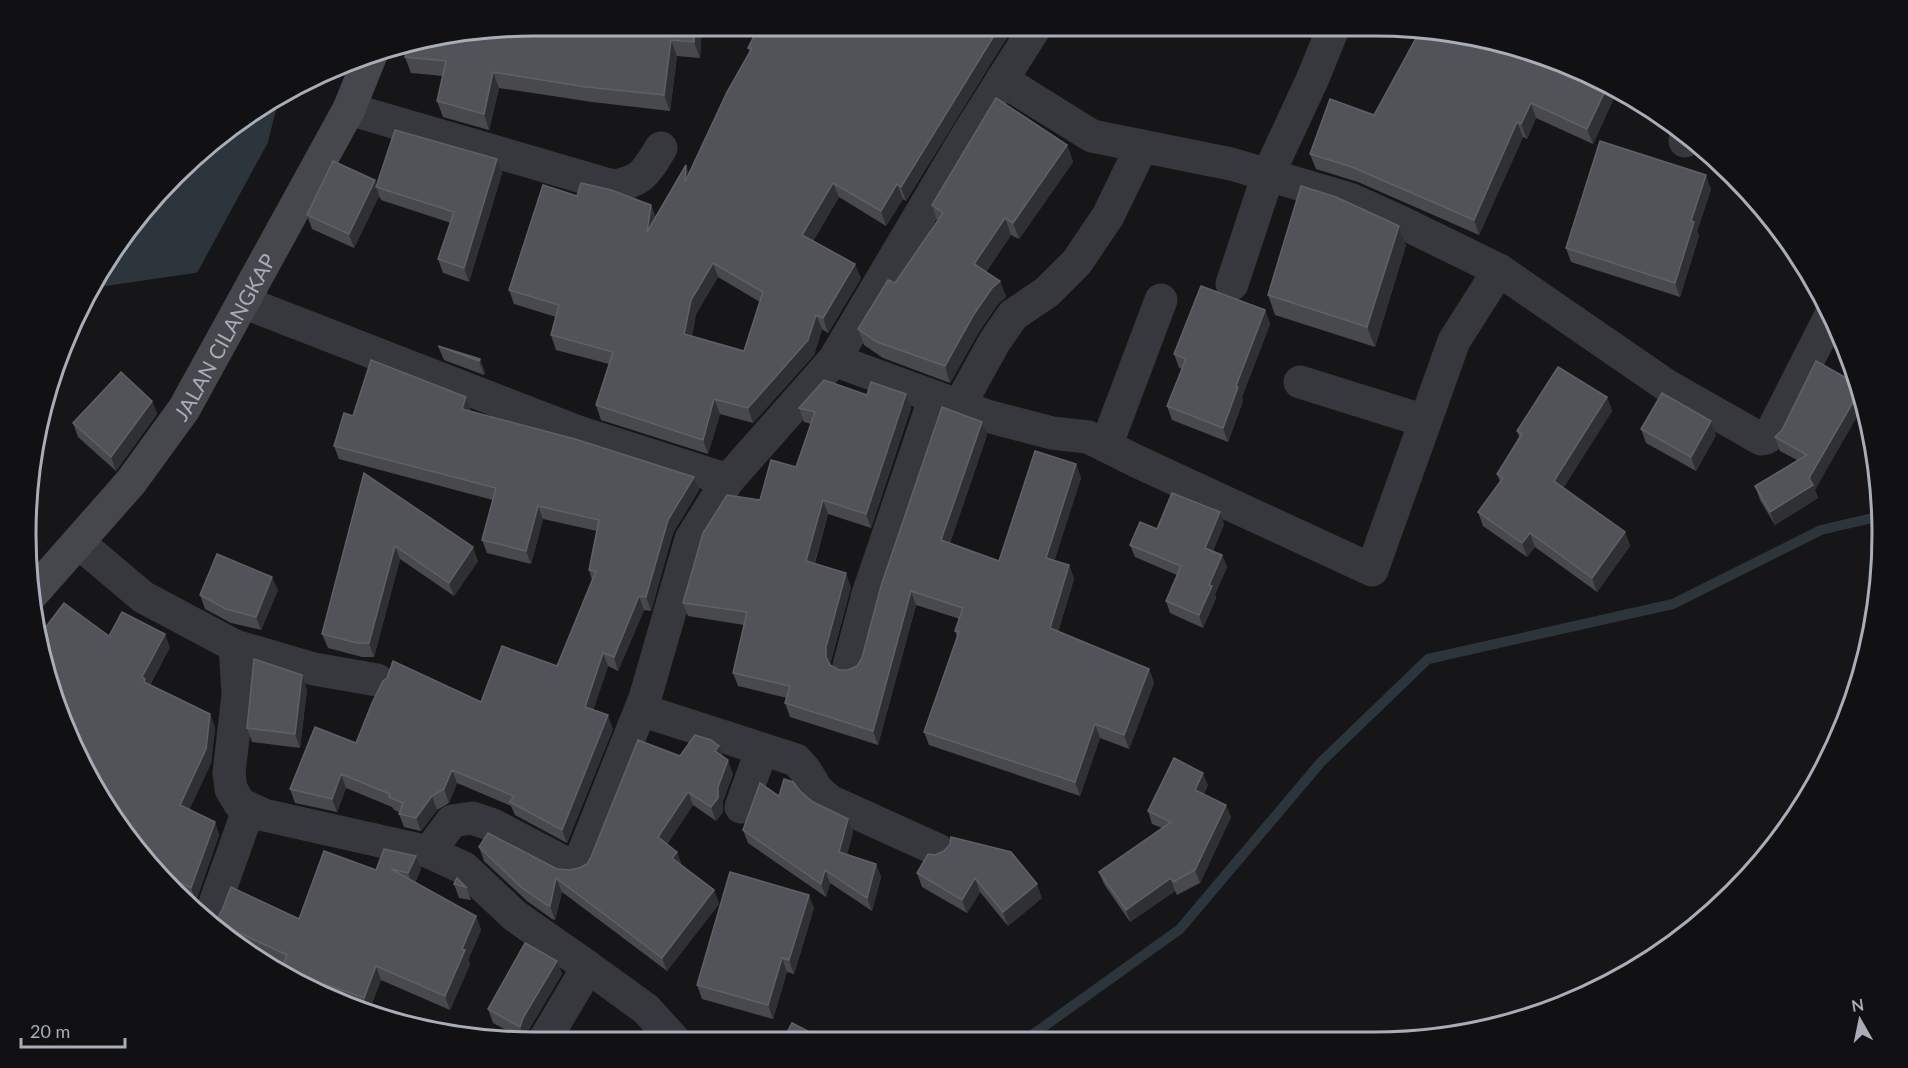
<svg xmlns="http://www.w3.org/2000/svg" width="1908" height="1068" font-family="Lato,sans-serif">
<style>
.water{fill:#2c353c}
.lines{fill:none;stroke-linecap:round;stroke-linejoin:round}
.stream{stroke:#2c353c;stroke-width:10}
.street{stroke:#37383d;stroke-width:33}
.secondary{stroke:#45474d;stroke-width:33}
.wall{fill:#47494d;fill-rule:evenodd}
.shaded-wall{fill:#2f3033}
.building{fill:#525359;stroke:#5f6168;stroke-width:1.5;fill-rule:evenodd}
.labels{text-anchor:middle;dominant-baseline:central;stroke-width:6;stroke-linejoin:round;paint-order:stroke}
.street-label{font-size:21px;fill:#a8adb8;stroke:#111113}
.rim{fill:none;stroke:#a8adb8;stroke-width:3}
</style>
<rect width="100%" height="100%" fill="#161618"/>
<!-- water -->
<path class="water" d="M272 105 263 141 194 268 98 282 111 251 225 130Z"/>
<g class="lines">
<!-- stream -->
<g class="stream">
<path d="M98 282 194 268 263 141 272 105"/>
<path d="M1025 1040 1180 929 1321 762 1428 659 1673 604 1821 530 1881 516"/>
</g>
<!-- street -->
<g class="street">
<path d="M1002 80 1092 136 1231 164 1350 199 1403 223 1499 270 1666 385 1761 439 1766 438 1770 435 1832 313"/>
<path d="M349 109 613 186C642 182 646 172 661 148"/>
<path d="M1685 141 1686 135"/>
<path d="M1232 284 1268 175 1313 78 1334 26"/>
<path d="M243 302 578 432 728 480"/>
<path d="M834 360 987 416 1052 433 1088 437 1136 461 1372 570 1454 341 1499 270"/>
<path d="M1300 382 1425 421"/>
<path d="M959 406 995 341 1013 315 1047 292 1077 262 1108 216 1142 146"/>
<path d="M1106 446 1161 300"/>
<path d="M79 543 143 597 235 646 238 695 229 773 231 789 240 804 264 815 429 852 464 868 515 916 588 967 544 1041"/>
<path d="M235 646 314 669 377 680"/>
<path d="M849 666 868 594 935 397"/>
<path d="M641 710 796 760 805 770 817 790 830 801 938 850"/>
<path d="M741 807 762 749"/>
<path d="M429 852 452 821 472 818 493 825 571 866 579 864 645 698 691 539 728 480 834 360 965 139 1036 26"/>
<path d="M210 917 249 808"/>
<path d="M588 967 646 1009 675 1041"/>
</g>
<!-- secondary -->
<path class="secondary" id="s1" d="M33 593 131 482 184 409 349 109 372 52"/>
</g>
<!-- wall -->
<g class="wall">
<path d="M534 26H702L700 58 677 56 670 111 592 102 499 88 489 130 443 117 437 101 443 76 411 73 405 57Z"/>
<path d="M759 26H1014L906 201 903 199 886 226 839 197 813 241 861 278 828 333 822 329 814 355 753 423 720 414 708 454 601 420 596 405 609 364 556 350 551 335 556 317 514 304 509 290 577 196 651 205 656 218 689 173 750 52 748 48ZM718 277 760 302 744 351 692 336 696 314Z"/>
<path d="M1618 89 1593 144 1536 118 1527 139 1523 137 1479 235 1358 182 1316 169 1310 154 1374 115Z"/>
<path d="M1067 145 1073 162 1019 239 1011 235 986 272 1000 281 1006 297 998 304 980 330 950 383 883 358 864 345 858 329 895 283 937 221 932 205Z"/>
<path d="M497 159 502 173 469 282 443 273 438 259 451 223 381 200 379 196 354 248 312 229 307 215 375 180 376 185Z"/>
<path d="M1711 189 1697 231 1699 236 1680 297 1571 262 1566 248Z"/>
<path d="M1406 245 1375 347 1275 315 1268 295Z"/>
<path d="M1265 310 1270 324 1242 397 1243 401 1228 442 1172 420 1167 406 1182 369 1179 368 1174 354Z"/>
<path d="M438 346 480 359 485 373 484 375 444 360Z"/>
<path d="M1816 361 1815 490 1818 498 1775 525 1760 500 1755 486 1797 460 1780 451 1775 437 1782 430Z"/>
<path d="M906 394 911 408 871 528 828 514 815 563 851 587 831 661V665L839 670H848L857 666 987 435 950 543 999 561 1076 464 1081 478 1054 560 1069 565 1074 579 1058 632 1149 669 1154 683 1129 749 1100 738 1080 796 929 745 924 732 957 637 955 631 960 619 916 605 878 745 790 717 785 703 787 698 738 686 733 673 744 625 688 616 683 603 760 500 796 467 811 424 804 422 799 408 867 395Z"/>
<path d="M466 397 471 411 694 477 699 490 673 533 651 611 644 610 618 671 608 666 593 710 613 729 567 843 515 815 511 806 457 783 449 803 437 810 421 831 404 827 399 814V812L394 810 392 807 346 788 337 812 295 803 290 789 356 743 481 702 557 666 592 580 589 570 597 531 543 519 531 564 487 553 482 540 493 500 339 459 334 446 353 416Z"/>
<path d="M1607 397 1612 411 1563 488 1625 532 1630 546 1597 592 1535 547 1527 557 1483 526 1478 512 1500 482 1497 474 1519 437 1517 431Z"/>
<path d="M152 401 157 414 116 471 78 437 73 423Z"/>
<path d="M1641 429 1716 435 1696 471 1646 443Z"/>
<path d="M364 473 478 561 454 596 400 559 374 657H362L328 648 322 634Z"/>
<path d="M1224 524 1213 551 1222 555 1227 567 1215 594 1216 598 1203 628 1170 613 1166 601 1177 575 1135 557 1130 545 1157 529Z"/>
<path d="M278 590 261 630 231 623 205 609 200 595Z"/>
<path d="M109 636 170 647 150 685 210 714 215 728 211 763 189 810 215 822 219 835 196 901 183 895 151 869Z"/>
<path d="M307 689 300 748 252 742 247 728Z"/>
<path d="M680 756H723L733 774 723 801V812L716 821 693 805 667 844 677 852 682 866 714 890 719 904 667 971 562 892 555 920 552 919 527 901 484 861 479 847 557 869 570 870 579 868 587 864Z"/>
<path d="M1208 785 1204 794 1231 817 1200 883 1177 895 1175 891 1130 922 1104 884 1099 872 1162 828 1152 824 1148 811Z"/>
<path d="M800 791 813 802 848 819 853 832 847 854 876 864 881 877 872 911 830 883 826 897 748 843 743 830 779 796Z"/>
<path d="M928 854 1042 898 1008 926 980 892 967 913 922 887 917 873Z"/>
<path d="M421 869 415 883 476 916 481 930 468 960 470 964 450 1010 381 980 369 1011 279 974 283 965 248 949 213 919H299L376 870Z"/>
<path d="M454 884 466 887 471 900 459 898Z"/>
<path d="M814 908 794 974 787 972 773 1019 702 999 697 985Z"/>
<path d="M557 961 562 974 528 1031 525 1040 493 1023 488 1009Z"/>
</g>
<!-- shaded-wall -->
<g class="shaded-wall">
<path d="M695 26H702L700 58 694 42Z"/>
<path d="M1000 26H1014L906 201 901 187Z"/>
<path d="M671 40 677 56 670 111 664 95Z"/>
<path d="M493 72 499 88 489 130 484 114Z"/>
<path d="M1608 85 1618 89 1593 144 1587 129Z"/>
<path d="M1531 103 1536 118 1527 139 1521 124Z"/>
<path d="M1517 122 1523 137 1479 235 1474 220Z"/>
<path d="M1067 145 1073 162 1019 239 1013 223Z"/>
<path d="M497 159 502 173 469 282 464 268Z"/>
<path d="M686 165 691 179 685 182Z"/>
<path d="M1706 175 1711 189 1697 231 1699 236 1680 297 1675 283 1691 221Z"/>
<path d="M375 180 379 196 354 248 349 234Z"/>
<path d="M833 183 839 197 808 250 802 235Z"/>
<path d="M897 184 903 199 886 226 881 211Z"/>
<path d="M651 205 656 219 647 232Z"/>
<path d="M1005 218 1011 235 980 280 974 264Z"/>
<path d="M1399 226 1406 245 1375 347 1367 327Z"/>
<path d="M713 263 718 277 696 314 689 349 684 334 691 300Z"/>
<path d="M855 264 861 278 828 333 823 318Z"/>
<path d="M1000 281 1006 297 998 304 980 330 950 383 945 366 974 314 992 288Z"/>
<path d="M1265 310 1270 324 1242 397 1243 401 1228 442 1223 428 1236 386Z"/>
<path d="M816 315 822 329 814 355 753 423 748 408Z"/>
<path d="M480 359 485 373 484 375 479 361Z"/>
<path d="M1860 390 1865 403 1815 490 1818 498 1775 525 1770 512 1809 478Z"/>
<path d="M906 394 911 408 871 528 866 514Z"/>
<path d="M466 397 471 411 467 422 462 409Z"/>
<path d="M1607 397 1612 411 1559 495 1554 481Z"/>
<path d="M714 399 720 414 708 454 703 440Z"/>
<path d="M152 401 157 414 116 471 111 457Z"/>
<path d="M1711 421 1716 435 1696 471 1691 457Z"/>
<path d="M982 422 987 435 946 554 941 540Z"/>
<path d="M1076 464 1081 478 1051 572 1046 558Z"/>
<path d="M694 477 699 490 673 533 651 611 646 597 668 520Z"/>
<path d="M823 500 828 514 811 575 806 561Z"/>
<path d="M538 506 543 519 531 564 526 551Z"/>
<path d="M1220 512 1224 524 1209 560 1205 548Z"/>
<path d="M1625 532 1630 546 1597 592 1592 578Z"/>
<path d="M1530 533 1535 547 1527 557 1522 543Z"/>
<path d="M395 546 400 559 374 657 369 643Z"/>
<path d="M473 547 478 561 454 596 449 583Z"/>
<path d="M1222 555 1227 567 1215 594 1216 598 1203 628 1199 615 1209 585Z"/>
<path d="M1069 565 1074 579 1055 642 1050 628Z"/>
<path d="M846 573 851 587 831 661V670L826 657V647Z"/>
<path d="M272 577 278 590 261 630 256 617Z"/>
<path d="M911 591 916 605 878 745 873 731Z"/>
<path d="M639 596 644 610 618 671 614 657Z"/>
<path d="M165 634 170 647 148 688 150 692 142 677Z"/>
<path d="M603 653 608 666 590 720 585 707Z"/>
<path d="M1149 669 1154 683 1129 749 1124 735Z"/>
<path d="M302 675 307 689 300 748 295 734Z"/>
<path d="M210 714 215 728 211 763 185 819 180 805Z"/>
<path d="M608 715 613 729 567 843 562 830Z"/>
<path d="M1095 724 1100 738 1080 796 1075 782Z"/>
<path d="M719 746 724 759 715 751Z"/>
<path d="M728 760 733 774 723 801V812L716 821 711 807Z"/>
<path d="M452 770 457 783 449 803 444 789Z"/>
<path d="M1203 773 1208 785 1200 802 1195 790Z"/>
<path d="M341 774 346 788 337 812 332 799Z"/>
<path d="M688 792 693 805 663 851 658 837Z"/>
<path d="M432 796 437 810 421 831 416 818Z"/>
<path d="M1226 805 1231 817 1200 883 1195 870Z"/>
<path d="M848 819 853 832 844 865 839 852Z"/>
<path d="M215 822 219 835 196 901 191 888Z"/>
<path d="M677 852 682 866 672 858Z"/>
<path d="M416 856 421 869 413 887 408 873Z"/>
<path d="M876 864 881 877 872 911 867 898Z"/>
<path d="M825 870 830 883 826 897 821 884Z"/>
<path d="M556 878 562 892 555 920 550 906Z"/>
<path d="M975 878 980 892 967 913 962 900Z"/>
<path d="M1171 878 1175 891 1130 922 1126 910Z"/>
<path d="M1037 884 1042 898 1008 926 1003 912Z"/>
<path d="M714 890 719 904 667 971 662 958Z"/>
<path d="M809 895 814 908 794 974 789 960Z"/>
<path d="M476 916 481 930 468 960 470 964 450 1010 445 996 462 949Z"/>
<path d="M782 958 787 972 773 1019 768 1005Z"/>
<path d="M557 961 562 974 528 1031 525 1040 520 1027 523 1018Z"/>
<path d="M376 966 381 980 369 1011 364 998Z"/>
<path d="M325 984 329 995 322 992Z"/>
</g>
<!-- building -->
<g class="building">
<path d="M534 26H695L694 42 671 40 664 95 586 87 493 72 484 114 437 101 446 61 405 57 406 47Z"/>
<path d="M759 26H1000L901 187 897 184 881 211 833 183 802 235 855 264 823 318 816 315 808 340 748 408 714 399 703 440 596 405 613 352 551 335 559 305 509 290 543 185 577 196 581 183 611 190 651 205 647 232 686 165 685 182 727 92 752 48H748ZM713 263 763 292 744 351 684 334 691 300Z"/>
<path d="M1421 29 1506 43 1608 85 1587 129 1531 103 1521 124 1517 122 1474 220 1352 167 1310 154 1330 99 1374 115Z"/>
<path d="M996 98 1067 145 1013 223 1005 218 974 264 1000 281 992 288 974 314 945 366 877 342 858 329 888 280 895 283 943 213 932 205Z"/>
<path d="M395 130 497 159 464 268 438 259 454 212 376 187Z"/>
<path d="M1600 141 1706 175 1691 221 1694 222 1675 283 1566 248Z"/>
<path d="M333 161 375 180 349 234 307 215Z"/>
<path d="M1301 186 1336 197 1399 226 1367 327 1268 295Z"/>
<path d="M1201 286 1265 310 1236 386 1238 387 1223 428 1167 406 1186 359 1174 354Z"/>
<path d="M438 346 480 359 479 361Z"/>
<path d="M371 360 466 397 462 409 575 439 694 477 668 520 646 597 639 596 614 657 603 653 585 707 608 715 562 830 510 802 514 796 452 770 444 789 432 796 416 818 399 814 403 803 389 797 390 794 341 774 332 799 290 789 315 727 356 743 372 703 383 681 387 678 393 661 481 702 502 646 557 666 596 571 589 570 599 520 538 506 526 551 482 540 496 488 334 446 344 413 353 416Z"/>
<path d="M1816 361 1859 385 1860 390 1809 478 1813 485 1770 512 1755 486 1807 455 1775 437 1782 430Z"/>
<path d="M1558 367 1607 397 1554 481 1625 532 1592 578 1530 533 1522 543 1478 512 1503 478 1497 474 1522 434 1517 431Z"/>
<path d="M121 372 152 401 111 457 73 423Z"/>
<path d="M824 380 867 395 871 382 906 394 866 514 823 500 806 561 846 573 826 647V657L830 665 839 670H848L857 666 862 658 881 586 942 407 982 422 941 540 999 561 1035 451 1076 464 1046 558 1069 565 1050 628 1149 669 1124 735 1095 724 1075 782 924 732 959 632 955 631 963 608 911 591 873 731 785 703 790 686 733 673 747 612 683 603 703 533 727 495 760 500 771 460 796 467 815 412 799 408Z"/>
<path d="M1662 393 1711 421 1691 457 1641 429Z"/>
<path d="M364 473 473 547 449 583 395 546 369 643H357L322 634Z"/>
<path d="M1172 493 1220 512 1205 548 1222 555 1209 585 1212 586 1199 615 1166 601 1181 566 1130 545 1140 522 1157 529Z"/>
<path d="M217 554 272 577 256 617 226 609 200 595Z"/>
<path d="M64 603 109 636 122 612 165 634 142 677 145 679 144 682 210 714 206 749 180 805 215 822 191 888 151 869 64 728 42 632Z"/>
<path d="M254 659 302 675 295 734 247 728Z"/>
<path d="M695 735 711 740 719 746 715 751 728 760 718 787V798L711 807 688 792 658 837 677 852 672 858 714 890 662 958 556 878 550 906 547 905 522 888 479 847 488 833 557 869 570 870 579 868 587 864 591 857 638 740 680 756Z"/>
<path d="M1174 758 1203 773 1195 790 1226 805 1195 870 1173 882 1171 878 1126 910 1099 872 1171 822 1148 811Z"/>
<path d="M784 779 793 782 800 791 813 802 848 819 839 852 876 864 867 898 825 870 821 884 743 830 760 783 779 796Z"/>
<path d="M951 837 1011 852 1037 884 1003 912 975 878 962 900 917 873 928 854 935 855 944 851 950 844Z"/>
<path d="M384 849 416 856 408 873 391 869 476 916 462 949 465 950 445 996 376 966 364 998 325 984 322 992 279 974 287 955 216 922 213 919 218 917 222 910 231 887 299 919 324 851 376 870Z"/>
<path d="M730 872 809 895 789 960 782 958 768 1005 697 985Z"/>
<path d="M457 878 466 887 454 884Z"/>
<path d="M525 943 557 961 523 1018 520 1027 488 1009Z"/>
<path d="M792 1023 825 1040H783Z"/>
<path d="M652 1037 657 1041H650Z"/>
</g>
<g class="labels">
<!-- street labels -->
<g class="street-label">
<text stroke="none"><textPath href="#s1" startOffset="321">JALAN CILANGKAP</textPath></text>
</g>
</g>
<!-- crop -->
<path d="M0 0H1908V1068H0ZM534 36H1374A498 498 0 0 1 1872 534V534A498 498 0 0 1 1374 1032H534A498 498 0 0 1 36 534V534A498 498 0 0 1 534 36Z" fill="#111113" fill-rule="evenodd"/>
<path class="rim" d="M534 36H1374A498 498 0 0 1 1872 534V534A498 498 0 0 1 1374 1032H534A498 498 0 0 1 36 534V534A498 498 0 0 1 534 36Z"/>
<!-- north arrow -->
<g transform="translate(1860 1020) rotate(351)" stroke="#111113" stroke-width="4.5" paint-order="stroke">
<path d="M0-4.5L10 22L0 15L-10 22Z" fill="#a8adb8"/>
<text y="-9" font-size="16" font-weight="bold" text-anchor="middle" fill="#a8adb8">N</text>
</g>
<!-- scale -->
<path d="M21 1038v9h104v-9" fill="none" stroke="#a8adb8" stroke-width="3"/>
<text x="30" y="1038" font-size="18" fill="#a8adb8" stroke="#111113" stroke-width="4.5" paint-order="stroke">20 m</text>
</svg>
